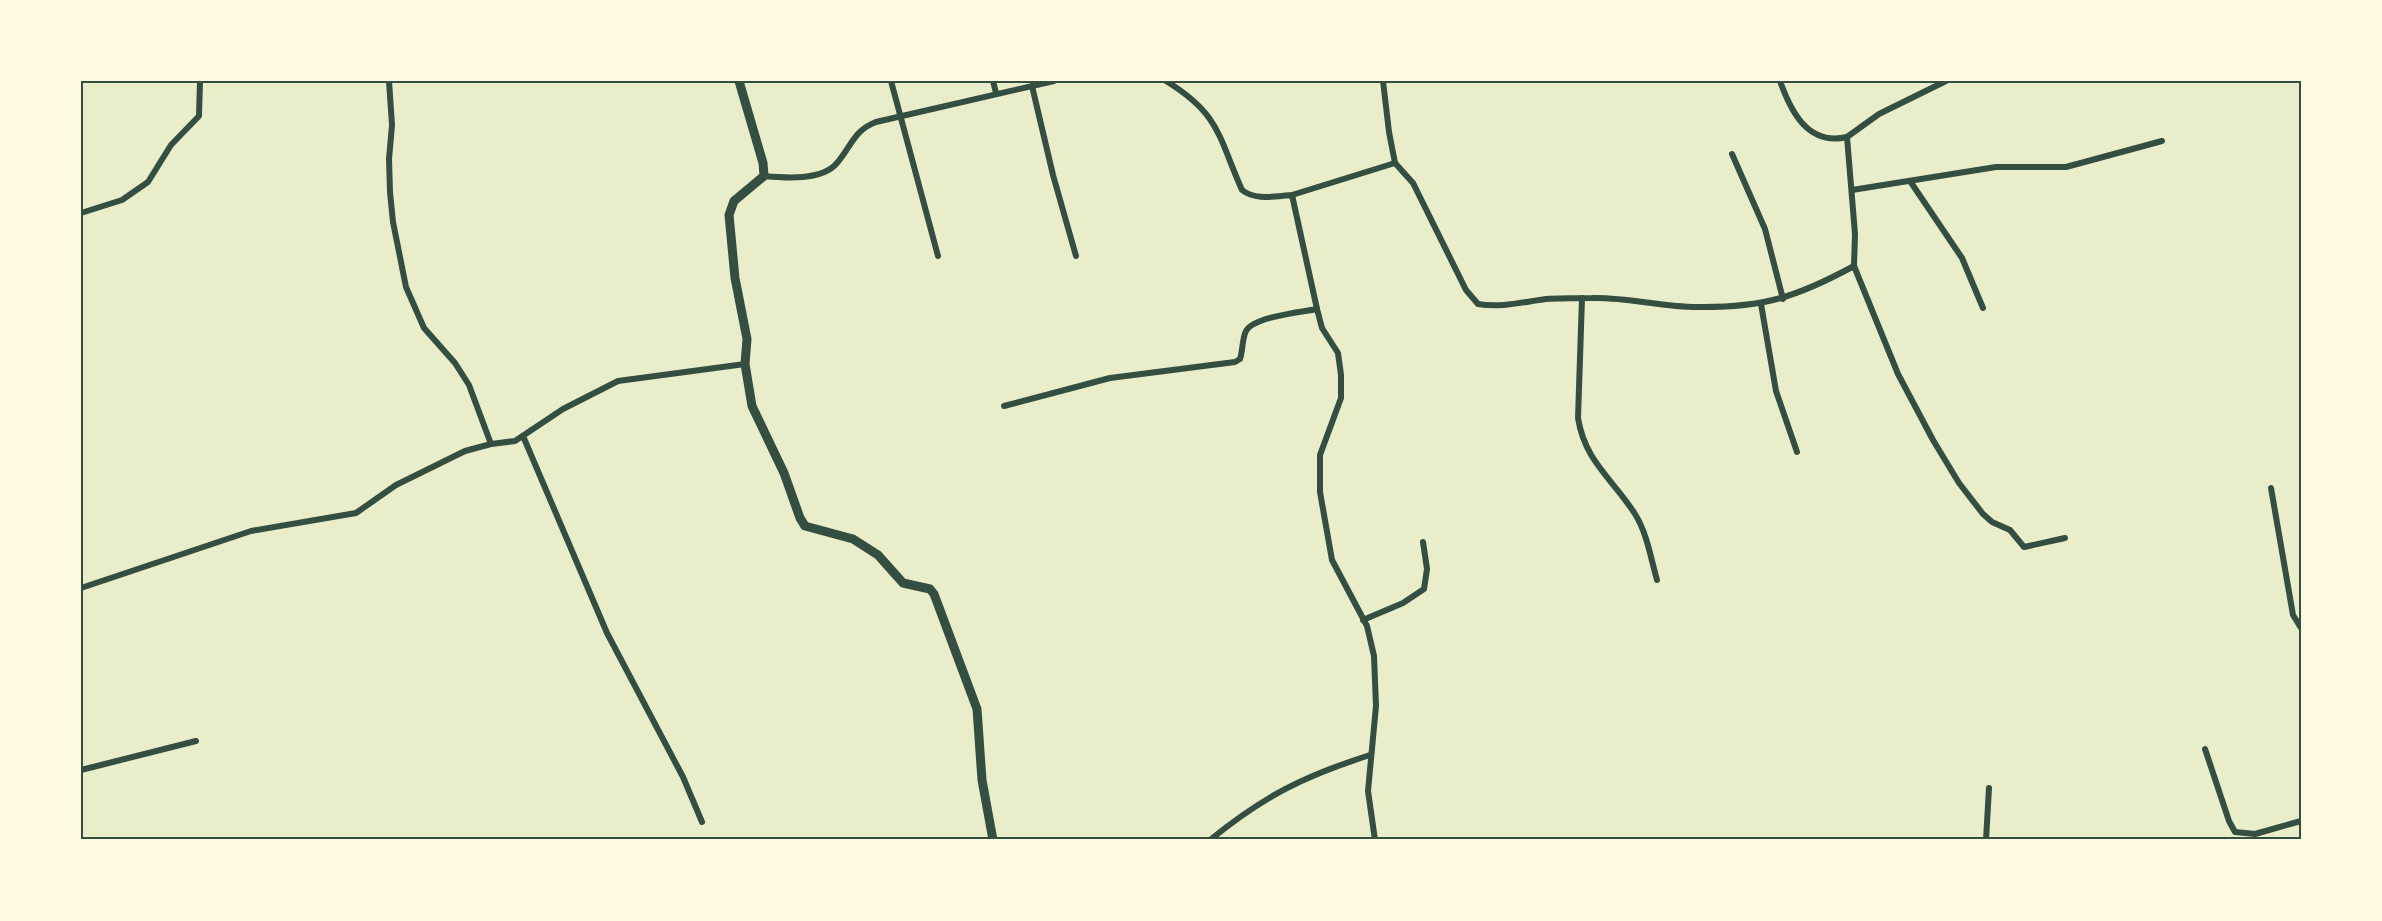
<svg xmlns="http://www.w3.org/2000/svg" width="2382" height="921" font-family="Cabin,sans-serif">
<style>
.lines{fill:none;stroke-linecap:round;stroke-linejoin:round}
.minor{stroke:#344e41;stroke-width:6}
.tertiary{stroke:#344e41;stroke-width:9}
.neatline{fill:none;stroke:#344e41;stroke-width:2}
</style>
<rect width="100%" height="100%" fill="#e9edc9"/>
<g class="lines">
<!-- minor -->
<g class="minor">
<path d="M389 81 392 125 389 159 390 192 393 222 406 287 424 328 455 363 469 385 491 444"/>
<path d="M891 81 938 256"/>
<path d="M993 81 996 93"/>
<path d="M1166 81C1220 114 1218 136 1242 190 1256 201 1275 196 1292 195L1317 309 1322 328 1338 353 1341 375V398L1320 455V492L1332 560 1367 626 1374 656 1376 706 1368 791 1375 840"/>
<path d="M1383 81 1389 132 1395 163"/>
<path d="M1780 81C1791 112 1808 146 1847 137"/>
<path d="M1946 81 1879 114 1847 137 1855 234 1854 266 1898 374 1933 440 1959 483 1983 514 1992 522 2010 530 2024 547 2065 538"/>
<path d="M1032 86 1053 175 1076 256"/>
<path d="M1732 154 1765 229 1783 299"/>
<path d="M1395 163 1413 183 1466 290 1478 304C1500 308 1523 302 1546 299 1561 298 1577 298 1592 298 1627 297 1662 307 1697 307 1763 308 1797 297 1854 266"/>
<path d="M764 176C785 178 822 181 837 163 851 147 854 130 876 122L1054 81"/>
<path d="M1910 181 1962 258 1983 308"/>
<path d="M1852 190 1996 167H2066L2162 141"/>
<path d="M1292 195 1395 163"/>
<path d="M81 213 122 200 148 182 171 145 199 116 200 81"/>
<path d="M1582 298 1578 418C1585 462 1613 479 1635 514 1647 533 1651 559 1657 580"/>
<path d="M1761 304 1776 391 1797 452"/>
<path d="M1004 406 1110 378 1235 362 1240 359C1243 350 1242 339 1246 331 1253 317 1301 312 1317 309"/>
<path d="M523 436 607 633 683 777 702 822"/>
<path d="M2271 488 2293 615 2301 628"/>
<path d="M81 588 251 531 356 513 396 485 465 451 491 444 515 441 563 409 618 381 745 364"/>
<path d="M1363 620 1403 603 1424 589 1427 569 1423 542"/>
<path d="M2205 749 2229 821 2235 832 2255 834 2301 821"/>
<path d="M81 770 196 741"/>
<path d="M1210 840C1264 796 1304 776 1370 755"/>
<path d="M1986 840 1989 788"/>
</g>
<!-- tertiary -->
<path class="tertiary" d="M739 81 763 163 764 176 734 201 729 215 735 278 747 339 745 364 752 406 784 473 800 518 805 526 853 539 878 555 903 583 930 589 934 594 977 709 982 780 993 840"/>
</g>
<!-- border -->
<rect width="2382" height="921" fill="none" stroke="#fefae0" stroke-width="165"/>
<rect x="82" y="82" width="2218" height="756" class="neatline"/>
</svg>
